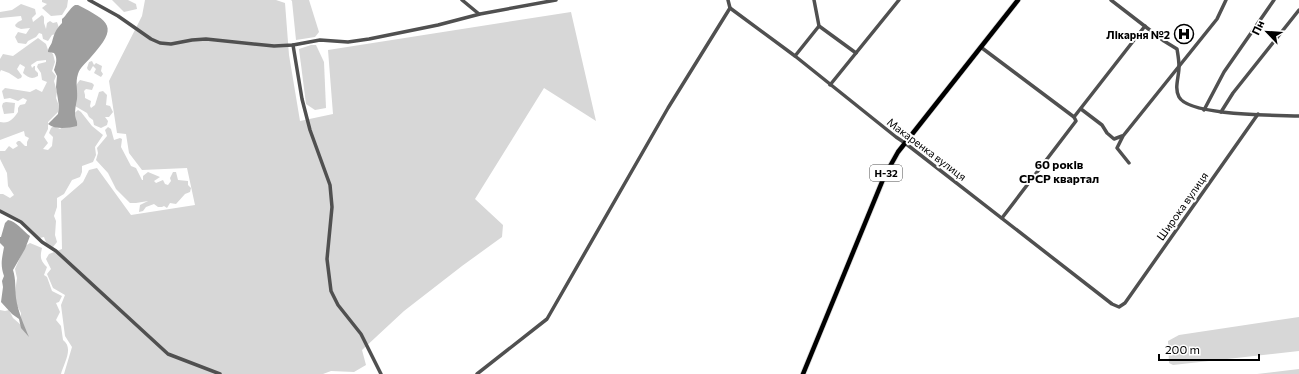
<svg xmlns="http://www.w3.org/2000/svg" width="1299" height="374" font-family="Commissioner,sans-serif">
<style>
.green{fill:#d7d7d7}
.water{fill:#9e9e9e}
.lines{fill:none;stroke-linecap:round;stroke-linejoin:round}
.major-casing{stroke:#dbdbdb;stroke-width:6}
.minor{stroke:#505050;stroke-width:3.5}
.major{stroke:#000;stroke-width:4.5}
.labels{text-anchor:middle;dominant-baseline:central;stroke-width:4;stroke-linejoin:round;paint-order:stroke}
.shield{fill:#fff;stroke:#4c4c4c;stroke-width:1}
.shield-label{font-size:10px;font-weight:bold;fill:#000}
.poi-label{font-size:11px;font-weight:bold;fill:#000;stroke:#fff;text-anchor:end}
.street-label{font-size:11px;fill:#000;stroke:#fff}
.neighbourhood-label{font-size:12px;font-weight:bold;fill:#000;stroke:#fff}
</style>
<rect width="100%" height="100%" fill="#fff"/>
<!-- green -->
<g class="green">
<path d="M42 0H68L67 7 62 15 51 16 42 8 47 4 42 2Z"/>
<path d="M112 0H128L136 4 137 9 124 12Z"/>
<path d="M145 0H276L285 3 289 55 300 121 333 114 328 50 571 12 596 121 544 88 475 199 503 225 502 237 462 266 404 311 362 350 366 365 354 372 331 371 323 374H64L72 347 65 336 61 305 65 295 53 288 47 274 51 269 46 259 49 254 62 249 61 201 83 182 89 170 97 168 131 215 195 205 187 168 142 170 129 153 126 134 117 133 109 81 142 16Z"/>
<path d="M291 0H309L319 32 315 37 296 40 292 1Z"/>
<path d="M21 4 35 9 36 14 32 18 33 22 42 15 44 17V23L46 29 47 23 50 21 53 23 57 22 59 28 56 34 52 35 48 41 43 39 42 34 39 33 36 37 28 41 26 44 18 43 15 37 18 32 26 34 30 28 21 29 16 27 15 25 18 22 22 20 21 16 0 18V12L12 10Z"/>
<path d="M38 38 46 44 48 50 53 54 55 62 52 71 56 76 54 81 57 92 56 98 59 106 58 112 48 122V129L44 137 48 143 43 149 48 150 52 146 53 137 49 133 51 128 54 126 60 129C67 124 71 116 78 110L81 112 92 126 103 135 95 147 96 155 93 162 82 166V172L80 177 72 180 64 194 57 198V207L54 216 56 221 55 235 57 242 53 247 47 245 44 237 40 238 37 236 16 219 0 213V194H3L10 198 14 195 8 186 7 173 0 159V151H5L9 146 13 149 18 146 16 143 18 141H20L25 146H27V142L29 138 25 136 24 131 0 140V122C9 124 13 119 18 112V108L20 105 25 104 27 100 23 98 18 101 10 98 4 99 2 91 5 88 30 92 36 89 42 92 47 82 42 80 41 73 37 67 38 64 46 62V60L37 61 31 65 32 68 34 66H35V70L38 73V76C31 80 28 77 23 73L25 67 20 64 17 69 22 76 21 78 18 79 9 73 1 70 0 72V59L3 54 13 56Z"/>
<path d="M311 45H316L324 62 326 108 315 110 306 104 299 49Z"/>
<path d="M92 61 94 65 96 63 102 66 101 71 103 74 101 77 94 73 96 69 93 66 90 71 88 70 87 68 89 62Z"/>
<path d="M80 80 92 83 94 85 92 90 86 89 84 91 85 95V98L91 101 90 106 91 108 95 105 99 92 103 91 107 95 106 105 110 106 113 112 109 117H105L108 121 107 125 101 128 94 125 93 120 89 117 87 113 75 106C75 97 73 87 80 80Z"/>
<path d="M6 102 15 103 14 113 4 114 2 106 3 103Z"/>
<path d="M108 127 111 129 114 140 120 138 122 139 121 147 131 166 136 168 142 180H143V176L148 172 160 177 154 181 156 183 163 180 165 184 168 185 171 181 170 178 173 172H176L178 180 188 181V185L191 188 190 192 185 194 176 204 170 203 167 208 164 206 162 207H158L154 204 146 207 143 211 139 212 140 205 148 201 136 203H130L116 189 108 173 96 160 98 153 97 148 107 136 105 130Z"/>
<path d="M30 243 42 248C40 257 40 260 47 267L44 275 47 277 52 291 62 296 59 302 56 303 60 312 56 320 61 326 63 340C74 348 64 363 61 374H0V310L5 311 9 310 13 318 21 325V313L14 300 17 278 15 269 25 246Z"/>
<path d="M1299 317V351L1173 365 1169 363 1168 341 1179 335Z"/>
<path d="M1299 369V374H1257Z"/>
</g>
<!-- water -->
<g class="water">
<path d="M75 5H78C110 22 119 26 91 57 86 63 80 67 78 74 75 83 78 90 77 99 76 104 75 109 75 114 75 119 78 121 77 126 68 128 56 130 48 124L58 114 59 106 56 87 57 76 54 70C56 64 58 58 54 53L48 52C48 47 51 46 52 42 54 34 56 29 62 23V19C67 15 69 9 75 5Z"/>
<path d="M8 220C16 221 23 231 30 236L25 249 13 270C16 279 15 289 16 298 18 312 24 325 29 337L21 328 19 319 12 314 1 302 3 287 2 281 4 276C0 264 2 259 4 247L0 243V237H1L5 223Z"/>
</g>
<g class="lines">
<defs>
<path id="major" d="M803 374 884 177 898 152 1018 0"/>
</defs>
<!-- major casing -->
<use href="#major" class="major-casing"/>
<!-- minor -->
<g class="minor">
<path d="M89 0 118 16 151 39 160 43 171 44 192 40 206 39 274 46 293 45 320 40 348 42 369 39 438 25 480 14 556 0"/>
<path d="M462 0 479 14"/>
<path d="M728 0 730 8 795 56 896 137 905 143 1112 304 1119 307 1125 303 1258 114"/>
<path d="M814 0 819 26 856 53"/>
<path d="M1111 0 1164 41 1177 49C1178 55 1179 60 1179 67 1179 77 1174 88 1179 97 1189 116 1278 115 1299 116"/>
<path d="M293 45 302 99 310 130 330 185 332 207 327 259 331 291 338 305 361 334 381 374"/>
<path d="M982 48 1074 117 1076 121 1002 218"/>
<path d="M795 56 819 26"/>
<path d="M830 85 899 0"/>
<path d="M1081 109 1102 125 1107 133 1114 139 1122 136"/>
<path d="M1204 110 1224 72 1274 0"/>
<path d="M1221 112 1233 93 1299 10"/>
<path d="M1074 117 1145 26"/>
<path d="M1129 163 1117 148 1123 136 1217 19 1226 0"/>
<path d="M0 211 21 222 42 242 56 251 168 354 220 374"/>
<path d="M477 374 547 319 668 108 730 8"/>
</g>
<!-- major -->
<use href="#major" class="major"/>
</g>
<!-- icons -->
<defs>
<symbol id="hospital-ring" viewBox="-11 -11 22 22"><circle r="9.5" fill="#fff" stroke="#000" stroke-width="1.5"/><path d="M-5-5h3v3.5h4V-5h3V5h-3V1.5h-4V5h-3Z" fill="#000"/></symbol>
</defs>
<g fill-rule="evenodd">
<use href="#hospital-ring" x="1173" y="23" width="22" height="22"/>
</g>
<g class="labels">
<!-- shield labels -->
<rect class="shield" x="870" y="165" width="32" height="16" rx="3"/>
<g class="shield-label">
<text x="886" y="173">Н-32</text>
</g>
<!-- poi labels -->
<g class="poi-label">
<text x="1170" y="34">Лікарня №2</text>
</g>
<!-- street labels -->
<g class="street-label">
<text transform="translate(927 149) rotate(37)">Макаренка вулиця</text>
<text transform="translate(1182 206) rotate(-55)">Широка вулиця</text>
</g>
<!-- neighbourhood labels -->
<g class="neighbourhood-label">
<text x="1059" y="164">60 років<tspan x="1059" dy="14">СРСР квартал</tspan></text>
</g>
</g>
<!-- north arrow -->
<g transform="translate(1267 32) rotate(295)" stroke="#ffffff" stroke-width="3" paint-order="stroke">
<path d="M0-3L7 15L0 10L-7 15Z" fill="#000000"/>
<text y="-6" font-size="11" font-weight="bold" text-anchor="middle" fill="#000000">Пн</text>
</g>
<!-- scale -->
<path d="M1159 354v6h100v-6" fill="none" stroke="#000000" stroke-width="2"/>
<text x="1165" y="354" font-size="12" fill="#000000" stroke="#ffffff" stroke-width="3" paint-order="stroke">200 m</text>
</svg>
